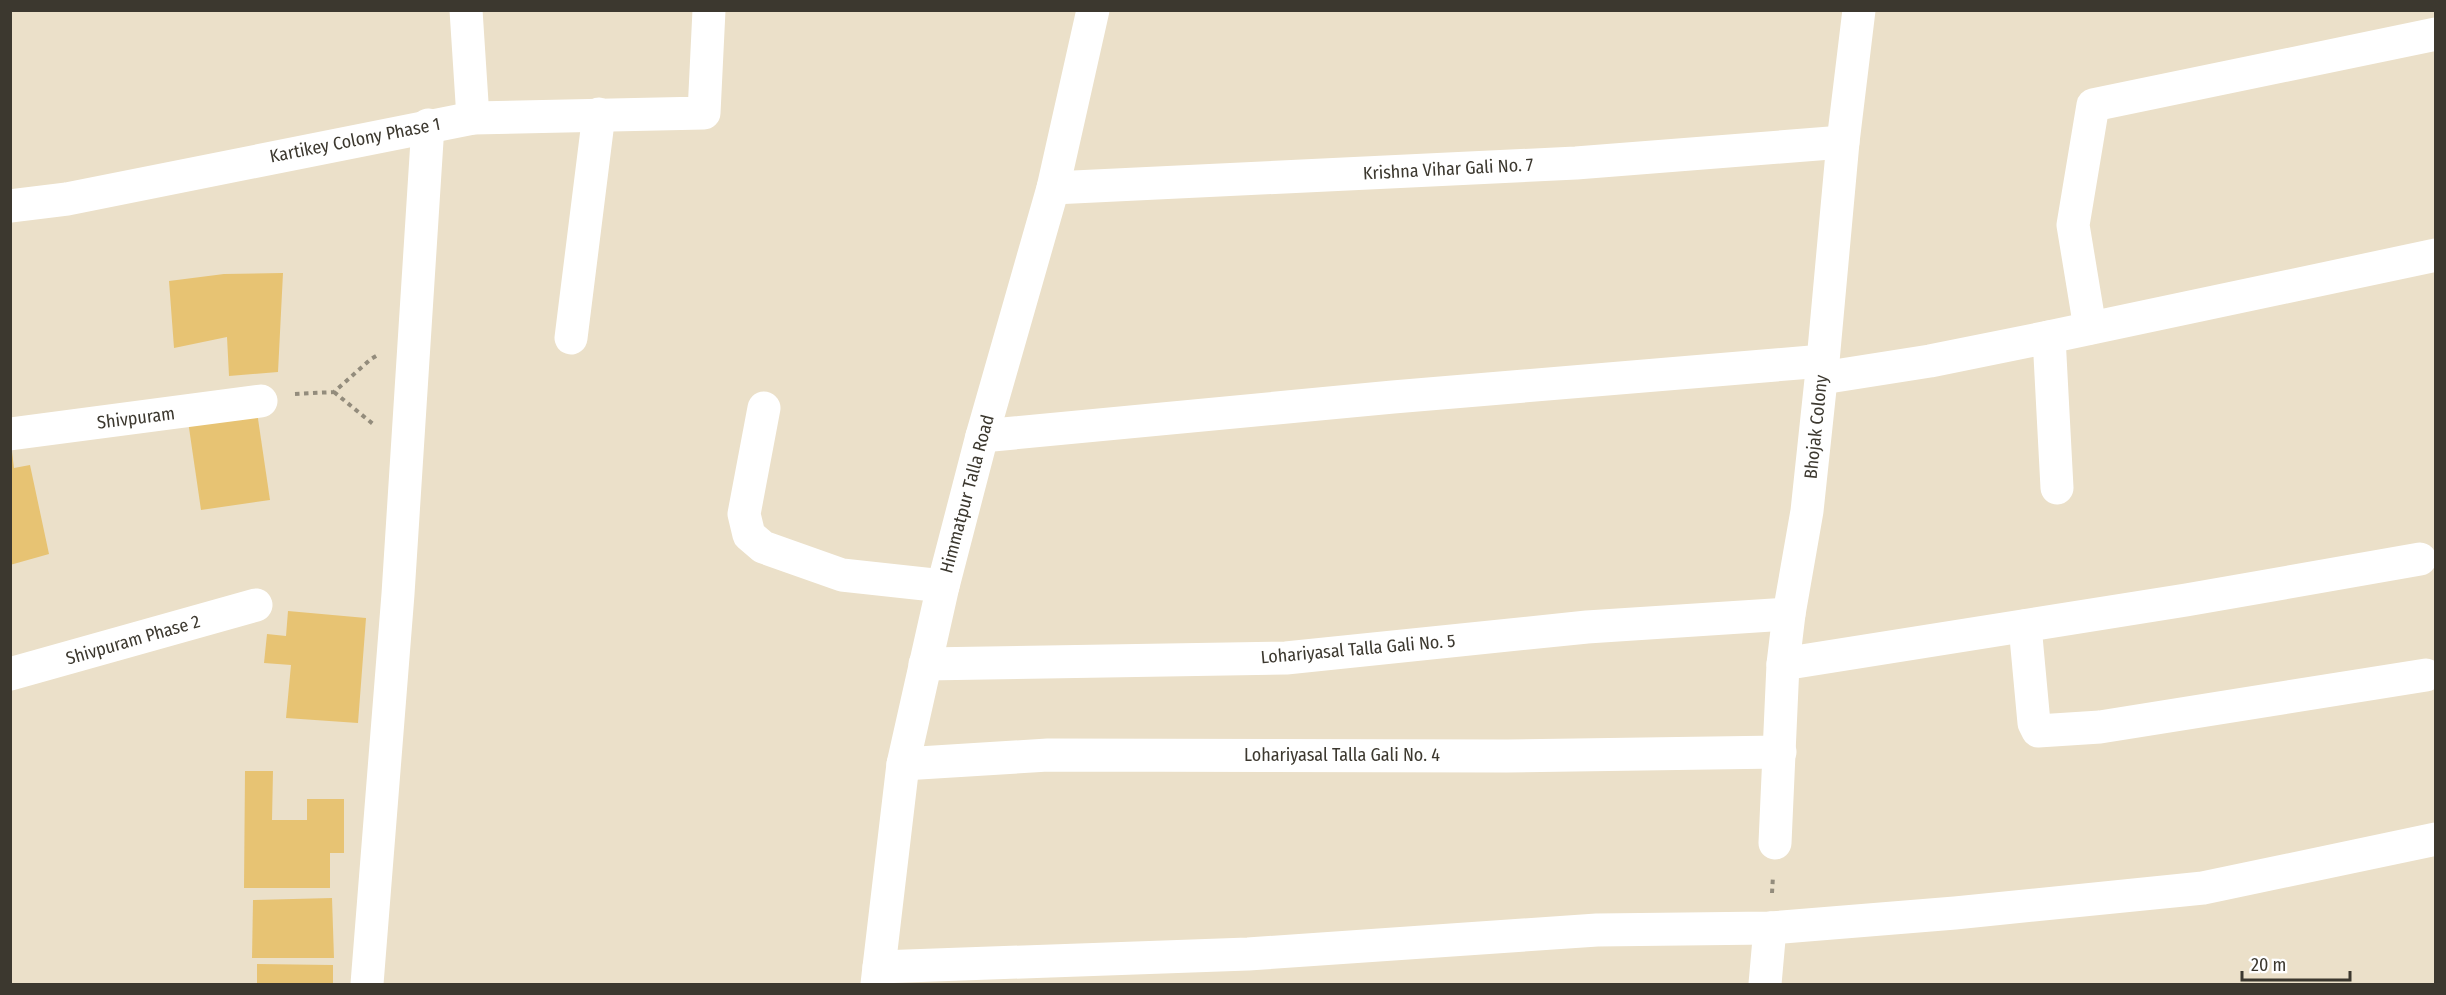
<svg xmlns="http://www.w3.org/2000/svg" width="2446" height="995" font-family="'Fira Sans Condensed',sans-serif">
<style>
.building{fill:#e7c373}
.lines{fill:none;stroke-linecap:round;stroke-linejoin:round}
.path{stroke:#938c7c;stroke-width:4;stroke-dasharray:4.5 4.5;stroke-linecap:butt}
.minor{stroke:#fff;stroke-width:33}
.labels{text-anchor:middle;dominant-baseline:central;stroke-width:4.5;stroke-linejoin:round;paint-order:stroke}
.street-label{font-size:18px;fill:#3c382f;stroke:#fff}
</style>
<rect width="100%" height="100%" fill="#ebe0c9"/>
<!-- building -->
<g class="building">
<path d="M283 273 278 372 229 376 227 337 174 348 169 281 224 274Z"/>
<path d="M257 412 270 500 201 510 188 421Z"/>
<path d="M12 452 14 468 30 465 49 554 10 565Z"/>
<path d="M288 611 366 618 358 723 286 718 291 665 264 663 267 634 286 636Z"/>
<path d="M245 771H273L272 820H307V799H344V853H330V888H244Z"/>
<path d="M332 898 334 958H252L253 900Z"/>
<path d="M257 964 333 965V984H257Z"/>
</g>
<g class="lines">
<!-- path -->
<g class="path">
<path d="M334 392 373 424"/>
<path d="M295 394 334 392 371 359 378 355"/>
<path d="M1772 893 1773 876"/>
</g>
<!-- minor -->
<g class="minor">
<path d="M466 10 473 118"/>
<path d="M1053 188 1576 163 1843 142"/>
<path d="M10 206 67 199 473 118 704 113 709 10"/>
<path d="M2090 328 2073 225 2093 105 2436 34"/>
<path d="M2049 337 2057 488"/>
<path d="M571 338 599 114"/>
<path d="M1822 378 1930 361 2049 337 2436 255"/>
<path d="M764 408 744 514 749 535 763 547 842 575 943 586"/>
<path d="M10 434 261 401"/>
<path d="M982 436 1393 397 1823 361"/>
<path d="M2025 626 2034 723 2038 731 2100 727 2426 675"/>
<path d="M925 664 1286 658 1587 627 1789 614"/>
<path d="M1783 664 2186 600 2420 559"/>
<path d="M10 674 256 605"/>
<path d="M903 764 1048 755 1507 756 1780 752"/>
<path d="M1775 843 1783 664 1789 614 1807 511 1823 361 1843 142 1859 10"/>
<path d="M879 967 1248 954 1597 930 1770 928 1955 913 2203 888 2436 839"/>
<path d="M367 984 398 594 428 125"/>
<path d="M877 984 903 764 943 586 982 436 1053 188 1093 10"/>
<path d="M1765 984 1770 928"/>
</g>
</g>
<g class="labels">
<!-- street labels -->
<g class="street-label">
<text transform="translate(355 140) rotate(-11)">Kartikey Colony Phase 1</text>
<text transform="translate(1448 169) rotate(-3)">Krishna Vihar Gali No. 7</text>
<text transform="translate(136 418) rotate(-7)">Shivpuram</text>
<text transform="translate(1816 427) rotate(-84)">Bhojak Colony</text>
<text transform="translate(967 494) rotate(-75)">Himmatpur Talla Road</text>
<text transform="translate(133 640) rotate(-16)">Shivpuram Phase 2</text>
<text transform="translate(1358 649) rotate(-5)">Lohariyasal Talla Gali No. 5</text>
<text x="1342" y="755">Lohariyasal Talla Gali No. 4</text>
</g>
</g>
<!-- border -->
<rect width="2446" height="995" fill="none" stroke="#3c382f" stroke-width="24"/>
<!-- scale -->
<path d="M2242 971v9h108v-9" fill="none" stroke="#3c382f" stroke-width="3"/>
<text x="2251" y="971" font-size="18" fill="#3c382f" stroke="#ffffff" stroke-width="4.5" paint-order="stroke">20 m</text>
</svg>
